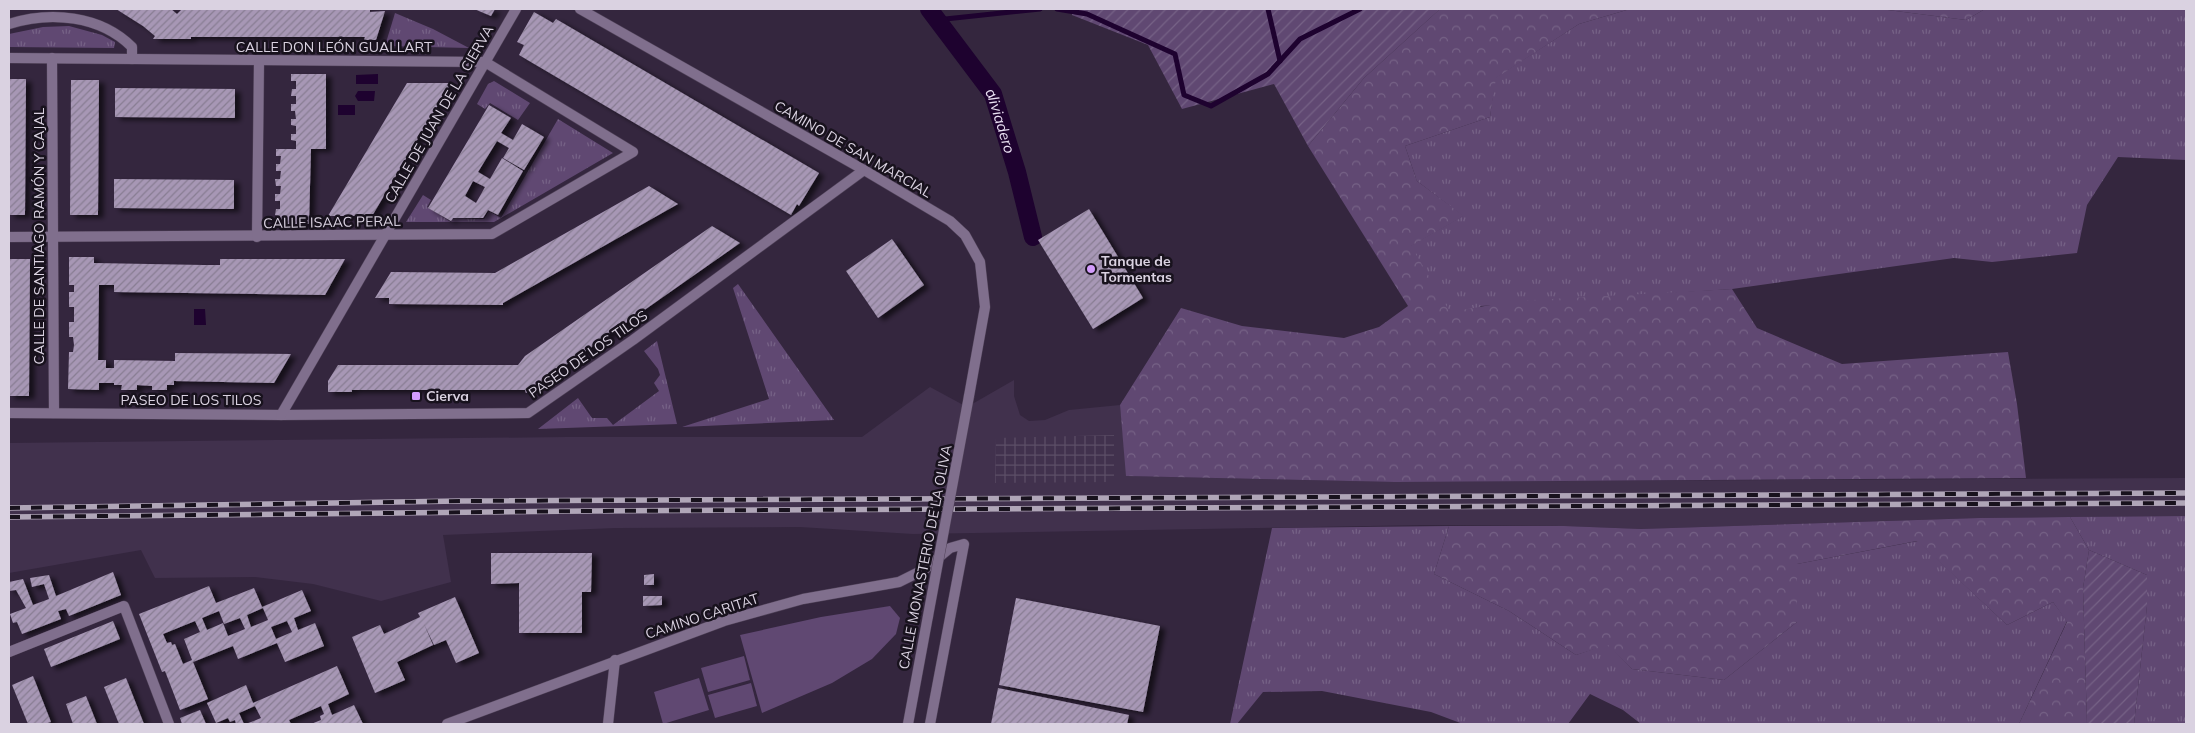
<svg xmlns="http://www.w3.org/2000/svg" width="2195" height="733" font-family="Mulish,sans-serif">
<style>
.built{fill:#41314d}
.industrial{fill:url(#industrial-grid)}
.grass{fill:url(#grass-tufts)}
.forest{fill:url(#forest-crowns)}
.park{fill:#604872}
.garden{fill:url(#garden-furrows)}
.water{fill:#1e022f}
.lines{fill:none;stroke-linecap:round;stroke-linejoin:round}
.stream{stroke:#1e022f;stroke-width:5}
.canal{stroke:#1e022f;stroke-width:18}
.building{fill:url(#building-hatch);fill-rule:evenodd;filter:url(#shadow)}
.minor-casing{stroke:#4f4258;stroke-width:11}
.minor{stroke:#806f8d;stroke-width:10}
.rail-casing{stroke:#b0a6b8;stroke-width:5.5}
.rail{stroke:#18121d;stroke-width:4;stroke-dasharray:11;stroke-linecap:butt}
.minor-bridge-casing{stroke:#4f4258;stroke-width:11;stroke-linecap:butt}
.minor-bridge{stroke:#806f8d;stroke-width:10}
.poi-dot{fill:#d39cfc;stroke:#18121d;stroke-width:2}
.labels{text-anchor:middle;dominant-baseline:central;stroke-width:5;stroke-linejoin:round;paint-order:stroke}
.street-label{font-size:14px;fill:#dad2e1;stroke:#18121d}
.poi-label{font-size:14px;font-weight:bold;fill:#dad2e1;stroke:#18121d;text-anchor:start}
.water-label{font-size:15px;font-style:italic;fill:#eae0f3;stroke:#18121d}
</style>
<defs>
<pattern id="industrial-grid" width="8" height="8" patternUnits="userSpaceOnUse" patternTransform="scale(1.25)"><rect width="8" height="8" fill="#41314d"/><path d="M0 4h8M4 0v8" fill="none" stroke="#5c4e66"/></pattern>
<pattern id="grass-tufts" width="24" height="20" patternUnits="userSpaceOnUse" patternTransform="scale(1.25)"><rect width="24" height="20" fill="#604872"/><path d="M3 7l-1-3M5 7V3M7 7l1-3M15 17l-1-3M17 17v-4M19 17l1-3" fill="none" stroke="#766286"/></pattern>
<pattern id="forest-crowns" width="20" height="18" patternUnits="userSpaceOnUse" patternTransform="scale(1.25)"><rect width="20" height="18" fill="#604872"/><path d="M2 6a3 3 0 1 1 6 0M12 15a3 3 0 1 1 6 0" fill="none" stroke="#766286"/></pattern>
<pattern id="garden-furrows" width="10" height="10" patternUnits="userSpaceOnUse" patternTransform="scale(1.25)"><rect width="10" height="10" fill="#604872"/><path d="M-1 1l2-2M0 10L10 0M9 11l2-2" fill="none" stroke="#766286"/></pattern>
<pattern id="building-hatch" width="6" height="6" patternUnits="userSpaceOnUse" patternTransform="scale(1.25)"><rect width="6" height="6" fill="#a797b5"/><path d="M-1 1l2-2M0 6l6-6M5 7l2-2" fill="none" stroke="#887d93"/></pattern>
<filter id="shadow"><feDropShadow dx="5.5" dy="3" stdDeviation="2.5" flood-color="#0009"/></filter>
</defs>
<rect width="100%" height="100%" fill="#34263e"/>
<!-- built -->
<path class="built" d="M1014 380V396L1020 415 1029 421 1045 420 1069 410 1120 405 1127 476 1395 482 2186 478V516L1979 518 1641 529 1564 526 1426 525 913 534 800 527 616 528 443 535 451 582 381 601 313 584 255 577 155 578 141 550 9 573V443L568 437H862L930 387 967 407Z"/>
<!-- industrial -->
<path class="industrial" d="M1114 435V482L995 483 996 438Z"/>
<!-- grass -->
<g class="grass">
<path d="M1630 9H1880L1966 20 1985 9 2186 10V160L2118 157 2087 205 2077 253 1992 262 1954 258 1732 289 1481 306 1454 326 1410 246 1463 216 1417 181 1405 146 1490 117 1495 78 1579 24Z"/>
<path d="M395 13 433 29 469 48 385 46Z"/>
<path d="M69 26 102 35 115 42 114 48 9 47V34L43 27Z"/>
<path d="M494 81 530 103 518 120 490 103 485 109 477 104 488 84Z"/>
<path d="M558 119 613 153 494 222H406L423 195 431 200 427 207 451 222 453 218 484 219 489 211 501 218Z"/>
<path d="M738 284 834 420 682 427 769 399 733 288Z"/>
<path d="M657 341 677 424 538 429 578 398 592 418H607L613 425 659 391 654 383 660 375 658 369 644 351Z"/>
<path d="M2186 516V724H2134L2147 606V575L2089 550 2070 517Z"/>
<path d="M1449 526 1434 574 1509 611 1576 655 1608 644 1632 669 1724 680 1797 622V564L1918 541 2007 625 2053 602 2067 621 2019 724H1641L1623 710 1590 694 1568 724H1463L1431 712 1322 691 1263 692 1237 724H1230L1272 528Z"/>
</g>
<!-- forest -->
<g class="forest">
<path d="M1440 9H1630L1579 24 1496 78 1490 117 1405 146 1417 181 1464 216 1411 246 1450 312 1514 301 1732 289 1757 328 1842 364 2008 352 2017 404 2026 478 1395 482 1126 476 1120 405 1181 308 1242 326 1344 338 1379 327 1408 306 1308 146 1364 78Z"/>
<path d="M1880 9H1985L1966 20Z"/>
<path d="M2070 517 2089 550 2083 588 2087 724H2019L2067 622 2053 602 2007 625 1917 541 1797 564V622L1724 680 1632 669 1608 645 1576 655 1509 611 1434 574 1449 526H1564L1641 529 1979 518Z"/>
</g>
<!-- park -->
<g class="park">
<path d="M890 606 900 618 896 634 872 659 832 683 762 713 740 635 821 617Z"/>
<path d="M744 656 750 680 708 692 701 668Z"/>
<path d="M699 678 709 710 663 724 654 692Z"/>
<path d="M751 683 757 706 715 718 708 695Z"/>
</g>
<!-- garden -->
<g class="garden">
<path d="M1072 9H1440L1364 78 1308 146 1274 84 1182 109 1148 45 1072 15Z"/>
<path d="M2089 550 2147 575V606L2134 724H2087L2083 588Z"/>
</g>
<!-- water -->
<g class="water">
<path d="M378 74V84H356V75Z"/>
<path d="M358 91H375L374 101H358L355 96Z"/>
<rect x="338" y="105" width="17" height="10"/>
<path d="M194 309H205L206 325H194Z"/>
</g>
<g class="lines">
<!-- stream -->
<g class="stream">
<path d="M1057 9 1087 14 1175 54 1184 95 1211 106 1268 74 1300 39 1360 9"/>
<path d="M1268 9 1280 61"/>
<path d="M936 20 1040 9"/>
</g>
<!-- canal -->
<path class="canal" id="s1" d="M929 9 993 94 1017 172 1033 237"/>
</g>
<!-- building -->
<g class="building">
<path d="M116 9H171L177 14 182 9H370V12L385 11 376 40H364L365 37H191V39H153L155 36 143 26Z"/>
<path d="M474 9H495L491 16Z"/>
<path d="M534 12 553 23 556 19 819 173 799 206 797 204 791 215 519 55 524 45 517 42Z"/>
<path d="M291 74H326V149H311L309 224H280V216L275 215 276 209H280V201H275V194H280L281 186H276L275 179H280L281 171H276V164H280L281 156H276V149H296V141L291 140V134H296V126L291 125V119H296L295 111H291V104H296V96H291L292 89H296V81H291Z"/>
<path d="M9 79H26L25 215H9Z"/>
<path d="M71 80H99L98 215H70Z"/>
<path d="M407 83H451L372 216H328Z"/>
<path d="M115 88 235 89V118L115 117Z"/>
<path d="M489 105 511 118 501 133 513 140 522 124 544 137 524 170 503 158 509 148 497 141 478 172 490 179 502 158 523 171 498 215 488 210 483 218H453L451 221 428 208ZM473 181 485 187 476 203 465 196Z"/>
<path d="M114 179 234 180V209L114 208Z"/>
<path d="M649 186 678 204 503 303V305L389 304V298H375L391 272 495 273Z"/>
<path d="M1089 209 1143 298 1093 329 1038 240Z"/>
<path d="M712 226 740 243 526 393 525 390H352V392H328V381L338 365H518L525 356Z"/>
<path d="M892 239 924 285 878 318 846 271Z"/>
<path d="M69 257H94V263L203 265H220V259H345L325 295 114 292V285H99L98 360H106V368H114V360L175 361V353L291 354 274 383 174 381V385H167V390H152V386L137 385V390H121L122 385H114V383H99V390L68 389 69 352H73L74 345 73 337H69V322H74V307H69V292H74V285H69Z"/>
<path d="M9 259H30L29 396H9Z"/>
<path d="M491 553H592L591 592H582V633H519V583L491 584Z"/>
<path d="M113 572 121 595 69 616 66 609 58 611 61 619 22 634 17 622 13 623 10 614 26 608 16 590 9 591V582L23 579 33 605 49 599 44 584 32 587 30 578 49 575 56 596Z"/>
<path d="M654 574V585H644V575Z"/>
<path d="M209 586 216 603 254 588 262 607 302 590 311 611 294 618 298 630 315 623 324 646 285 662 277 643 238 659 233 646 193 662 208 699 180 710 165 671 162 672 139 614ZM263 608 268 620 251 627 247 615ZM219 611 224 624 240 618 245 629 228 636 223 623 207 630 202 618ZM195 621 200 632 184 639 192 660 183 664 175 644 172 645 171 642 167 643 163 634ZM287 621 292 632 276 639 271 627Z"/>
<path d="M643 596H662V605L643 606Z"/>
<path d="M455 597 479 653 456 663 446 640 434 645 424 624 433 645 397 662 405 680 375 693 352 637 380 625 384 634 420 617 418 613Z"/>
<path d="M1016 598 1160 626 1143 712 999 685Z"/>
<path d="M113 621 120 639 51 667 44 649Z"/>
<path d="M337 666 349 694 328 704 332 715 354 705 363 724H311L321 720 320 716 324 714 321 706 289 720 291 724H246L261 718 255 706 239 713 244 724H236L235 720 230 722 228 718 216 723 207 703 246 685 253 703Z"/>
<path d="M33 676 51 722 44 724H28L12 685Z"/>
<path d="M126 678 144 724H119L104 687Z"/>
<path d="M998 688 1129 715 1127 724H991Z"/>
<path d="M86 696 97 724H73L66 704Z"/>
<path d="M200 710 206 724H182L180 718Z"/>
</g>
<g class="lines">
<defs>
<g id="minor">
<path d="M580 9 864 170 950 221 965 235 980 262 985 307 969 396"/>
<path d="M9 24C50 11 100 15 132 47V59"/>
<path d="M9 58 485 62 633 152 492 234 9 237"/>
<path d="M52 58 54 413"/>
<path d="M257 237 259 61"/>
<path d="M9 413 281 415 528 413 633 340 864 170"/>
<path d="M281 415 516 9"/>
<path d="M9 652 124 606 169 724"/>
<path d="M447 724 724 621 803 599 899 582 925 569 950 548 964 544 930 724"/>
<path d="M608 724 615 660"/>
<path d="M908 724 928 616"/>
</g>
</defs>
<!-- minor casing -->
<use href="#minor" class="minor-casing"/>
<!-- minor -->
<use href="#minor" class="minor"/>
<defs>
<g id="rail">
<path d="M9 508 460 501 2186 493"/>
<path d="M9 517 587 511 2186 503"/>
</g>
</defs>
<!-- rail casing -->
<use href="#rail" class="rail-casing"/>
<!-- rail -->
<use href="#rail" class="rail"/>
<defs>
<path id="minor-bridge" d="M928 616 969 396"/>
</defs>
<!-- minor-bridge casing -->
<use href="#minor-bridge" class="minor-bridge-casing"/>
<!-- minor-bridge -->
<use href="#minor-bridge" class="minor-bridge"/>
</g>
<!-- markers -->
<g class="poi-dot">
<circle cx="1091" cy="269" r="5"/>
<rect x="411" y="391" width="10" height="10" rx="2.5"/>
</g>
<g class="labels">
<!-- street labels -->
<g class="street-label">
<text x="334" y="47">CALLE DON LEÓN GUALLART</text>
<text transform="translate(439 114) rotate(-60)">CALLE DE JUAN DE LA CIERVA</text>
<text transform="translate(853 149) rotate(30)">CAMINO DE SAN MARCIAL</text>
<text transform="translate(332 222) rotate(-1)">CALLE ISAAC PERAL</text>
<text transform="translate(39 236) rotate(-90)">CALLE DE SANTIAGO RAMÓN Y CAJAL</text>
<text transform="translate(588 354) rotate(-35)">PASEO DE LOS TILOS</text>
<text x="191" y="400">PASEO DE LOS TILOS</text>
<text transform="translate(925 557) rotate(-79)">CALLE MONASTERIO DE LA OLIVA</text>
<text transform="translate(702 616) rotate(-18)">CAMINO CARITAT</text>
</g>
<!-- poi labels -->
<g class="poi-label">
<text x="1101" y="261">Tanque de<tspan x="1101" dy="16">Tormentas</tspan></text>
<text x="426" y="396">Cierva</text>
</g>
<!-- water labels -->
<g class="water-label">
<text stroke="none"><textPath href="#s1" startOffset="134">aliviadero</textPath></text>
</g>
</g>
<!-- border -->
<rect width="2195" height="733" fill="none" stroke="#dad2e1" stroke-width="20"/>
</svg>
